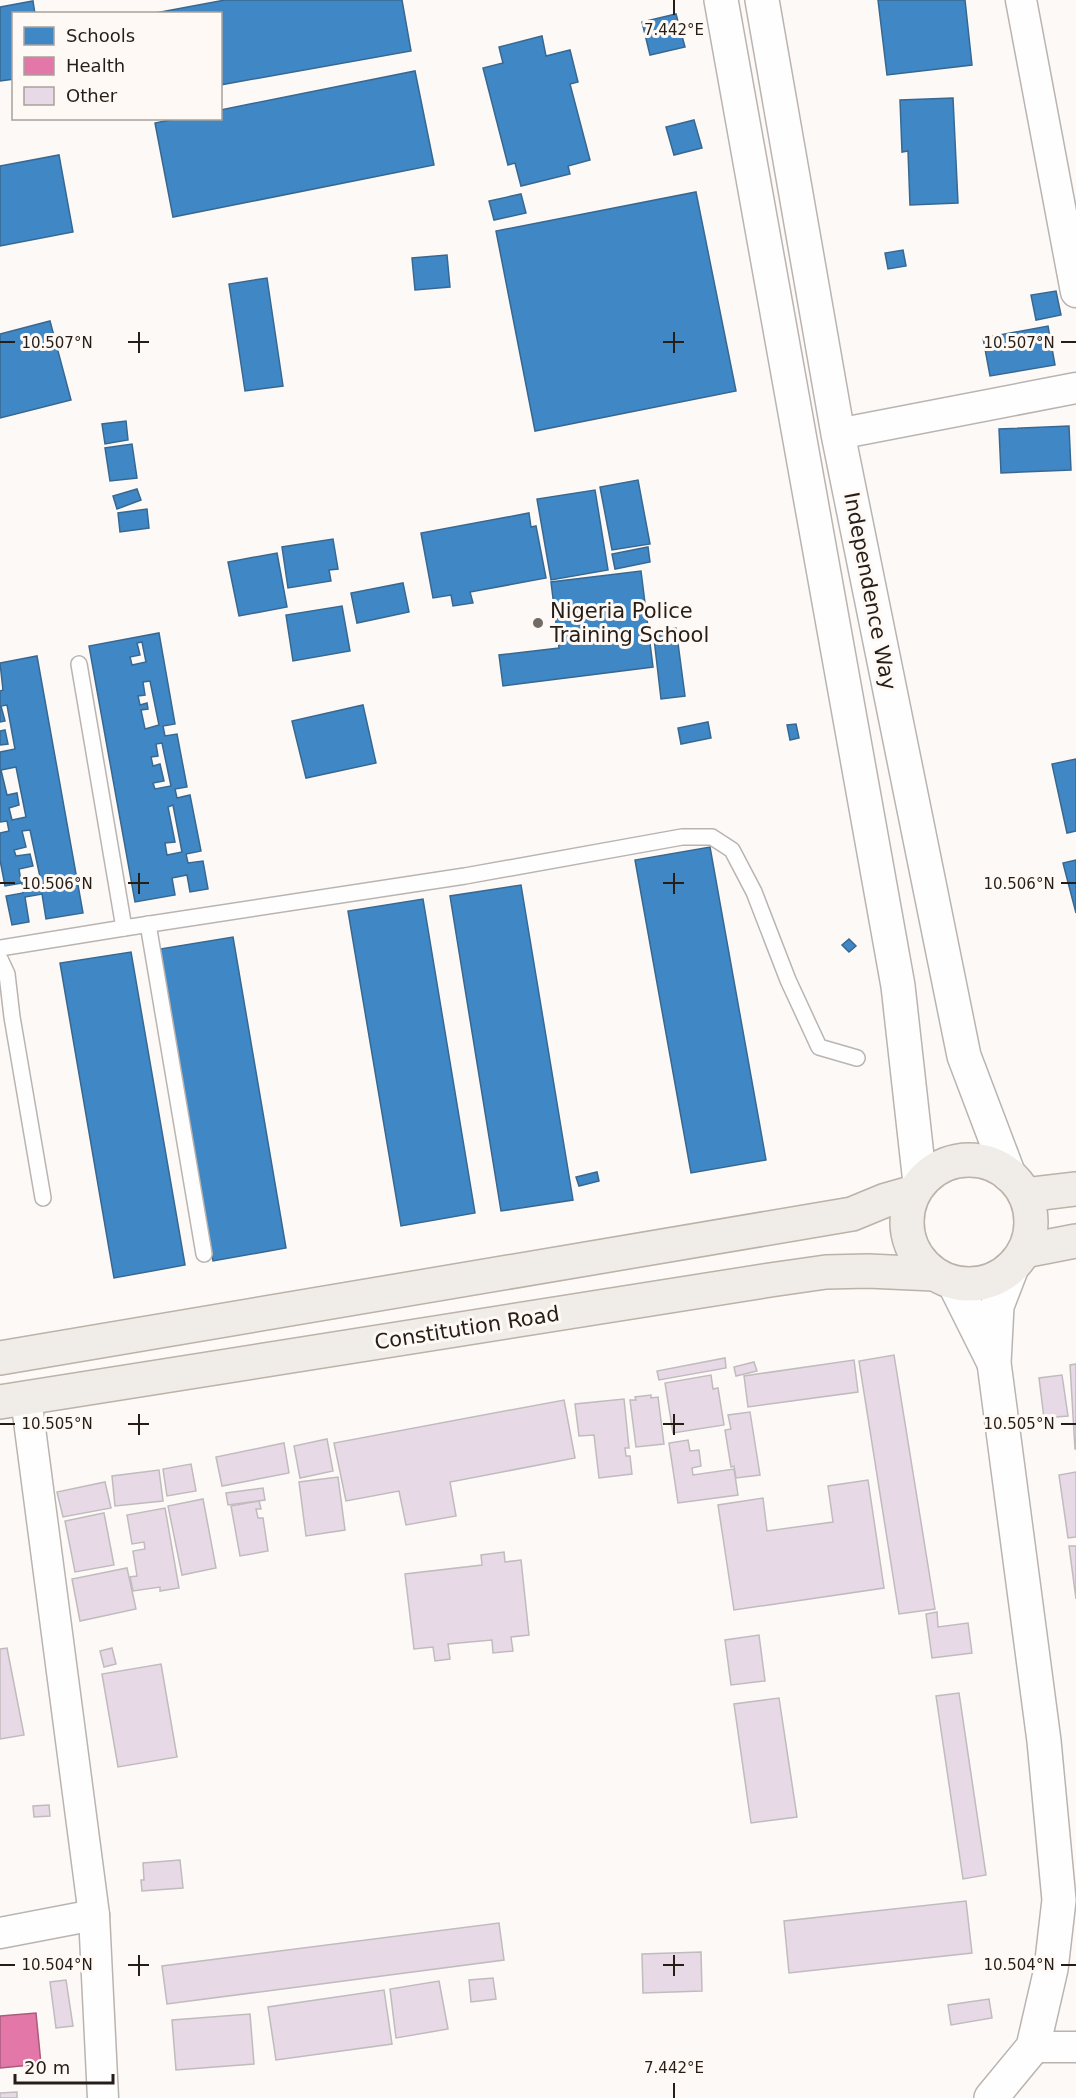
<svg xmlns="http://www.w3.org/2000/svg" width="1076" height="2098" font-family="'DejaVu Sans',sans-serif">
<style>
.schools{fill:#3f88c5;stroke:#386891;stroke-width:1.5;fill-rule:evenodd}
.health{fill:#e377a8;stroke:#aa5c7c;stroke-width:1.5}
.building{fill:#e8d9e6;stroke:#c0bbbd;stroke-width:1.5}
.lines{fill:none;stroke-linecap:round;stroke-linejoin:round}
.lane-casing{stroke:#bab4b1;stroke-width:18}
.street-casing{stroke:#bab4b1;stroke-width:33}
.secondary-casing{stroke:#bab4b1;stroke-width:36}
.primary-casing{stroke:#bbb2a8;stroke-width:36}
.lane{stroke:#fffefe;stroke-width:15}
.street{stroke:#fffefe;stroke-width:30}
.secondary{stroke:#fffefe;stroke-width:33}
.primary{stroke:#f0ece7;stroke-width:33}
.ticks{fill:none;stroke:#261d17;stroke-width:2}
.poi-dot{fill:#716a65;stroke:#fef9f5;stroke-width:2}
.labels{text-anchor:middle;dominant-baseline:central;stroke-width:6;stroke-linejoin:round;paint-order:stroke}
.street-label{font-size:21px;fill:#261d17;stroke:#fef9f5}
.poi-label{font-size:21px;fill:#261d17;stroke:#fef9f5;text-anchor:start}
.ticks-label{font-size:15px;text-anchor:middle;fill:#261d17;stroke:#fef9f5;stroke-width:6;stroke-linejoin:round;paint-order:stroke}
</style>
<rect width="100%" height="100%" fill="#fcf9f7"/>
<!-- schools -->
<g class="schools">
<path d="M225 0H402L411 51 220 85V14H150Z"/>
<path d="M878 0H965L972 65 887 75Z"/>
<path d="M33 1 35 14H14V79L0 81V7Z"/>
<path d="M676 14 685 47 650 55 642 22Z"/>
<path d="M542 36 546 56 570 50 578 82 570 84 590 160 568 166 570 174 521 186 515 163 508 165 483 68 503 63 499 47Z"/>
<path d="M415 71 434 165 173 217 155 123 179 118H220V110Z"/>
<path d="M953 98 958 203 910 205 908 151 902 152 900 100Z"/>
<path d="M694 120 702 148 674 155 666 127Z"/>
<path d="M59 155 73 232 0 246V166Z"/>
<path d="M696 192 736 391 535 431 496 231Z"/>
<path d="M521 194 526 213 494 220 489 201Z"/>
<path d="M903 250 906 266 888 269 885 253Z"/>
<path d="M447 255 450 287 415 290 412 258Z"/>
<path d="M267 278 283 386 245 391 229 284Z"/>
<path d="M1056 291 1061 315 1036 320 1031 295Z"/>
<path d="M50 321 71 400 0 418V334Z"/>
<path d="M1048 326 1055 365 990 376 983 338Z"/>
<path d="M126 421 128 440 105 444 102 424Z"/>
<path d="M1069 426 1071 470 1001 473 999 429Z"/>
<path d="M132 444 137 478 110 481 105 448Z"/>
<path d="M638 480 650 544 612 550 600 487Z"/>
<path d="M137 489 141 500 117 509 113 496Z"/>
<path d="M595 490 608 570 551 580 537 499Z"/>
<path d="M147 509 149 528 120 532 118 513Z"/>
<path d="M529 513 531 527 536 526 546 578 470 592 473 603 453 606 451 595 433 598 421 533Z"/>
<path d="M333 539 338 569 329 570 331 581 288 588 282 547Z"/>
<path d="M648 547 650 562 615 569 612 554Z"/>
<path d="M277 553 287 607 239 616 228 562Z"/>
<path d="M641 571 653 667 503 686 499 655 559 648 551 582Z"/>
<path d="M403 583 409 612 357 623 351 593Z"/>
<path d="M342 606 350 651 293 661 286 615Z"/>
<path d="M676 628 685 696 661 699 653 630Z"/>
<path d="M159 633 175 724 163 726 165 736 177 734 187 787 175 789 177 798 190 795 201 851 186 854 188 863 203 861 208 889 190 892 187 875 172 878 175 895 135 902 89 646ZM142 642 146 662 132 665 130 657 140 655 137 643ZM150 681 159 725 145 729 141 710 148 709 147 703 140 705 138 696 145 695 143 682ZM162 743 171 786 155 789 153 783 164 781 160 764 153 766 151 757 158 756 156 744ZM173 805 182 852 167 855 165 843 175 842 168 807Z"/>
<path d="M37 656 83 913 46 919 42 894 25 897 29 922 12 925 6 896 23 893 22 883 5 886 0 860V833L9 831 7 821 0 822V752L15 749 7 705 1 706 5 721 0 722V691L3 690 0 663ZM16 767 26 817 12 820 9 808 19 805 17 793 7 795 1 770ZM30 830 40 877 21 881 19 869 33 866 30 854 16 856 14 850 26 847 22 831Z"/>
<path d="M363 705 376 763 306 778 292 721Z"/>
<path d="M708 722 711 738 681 744 678 728Z"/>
<path d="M796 724 799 738 790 740 787 725Z"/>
<path d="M5 730 8 744 0 745V731Z"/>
<path d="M1076 759V831L1067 833 1052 764Z"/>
<path d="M710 847 766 1160 691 1173 635 860Z"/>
<path d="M1076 860V913L1063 863Z"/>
<path d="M521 885 573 1200 501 1211 450 896Z"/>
<path d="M423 899 475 1213 401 1226 348 911Z"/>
<path d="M233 937 286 1248 213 1261 160 949Z"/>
<path d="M849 939 856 946 849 952 842 945Z"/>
<path d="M131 952 185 1265 114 1278 60 963Z"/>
<path d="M597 1172 599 1181 579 1186 576 1177Z"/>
</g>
<!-- health -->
<path class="health" d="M36 2013 41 2064 0 2068V2016Z"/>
<!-- building -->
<g class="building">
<path d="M894 1355 935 1609 899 1614 859 1361Z"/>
<path d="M725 1358 726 1368 659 1380 657 1371Z"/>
<path d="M854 1360 858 1392 748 1407 744 1376Z"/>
<path d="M754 1362 757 1371 736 1376 734 1367Z"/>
<path d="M1076 1364V1449H1075L1070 1365Z"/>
<path d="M711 1375 713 1389 718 1388 724 1425 673 1433 665 1383Z"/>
<path d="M1062 1375 1068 1416 1044 1418 1039 1378Z"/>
<path d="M651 1395V1398L658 1397 664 1444 636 1447 630 1400H636L635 1397Z"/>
<path d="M624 1399 629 1448H625L626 1456H630L632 1474 599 1478 594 1435 579 1436 575 1404Z"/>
<path d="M564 1400 575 1458 450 1482 456 1516 406 1525 399 1491 346 1501 334 1443Z"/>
<path d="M750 1412 760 1475 736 1478 734 1466 731 1467 725 1430 731 1429 728 1415Z"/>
<path d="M327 1439 333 1471 300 1478 294 1446Z"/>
<path d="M688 1440 690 1451 699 1450 701 1466 692 1468 693 1475 734 1469 738 1495 678 1503 669 1443Z"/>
<path d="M284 1443 289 1473 222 1486 216 1457Z"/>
<path d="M191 1464 196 1491 167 1496 163 1469Z"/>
<path d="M159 1470 163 1501 115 1506 112 1476Z"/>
<path d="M1076 1472V1537L1068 1538 1059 1475Z"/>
<path d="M338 1477 345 1530 306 1536 299 1482Z"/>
<path d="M868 1480 884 1588 734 1610 718 1505 763 1498 767 1531 833 1522 828 1486Z"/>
<path d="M105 1482 111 1508 63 1517 57 1492Z"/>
<path d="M263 1488 265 1500 228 1505 226 1493Z"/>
<path d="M203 1499 216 1568 182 1575 168 1506Z"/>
<path d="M259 1501 261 1509H256L258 1518H263L268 1551 240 1556 231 1506Z"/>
<path d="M165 1508 179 1588 160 1591V1587L133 1591 130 1577 137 1576 133 1551 145 1549 144 1542 132 1544 127 1515Z"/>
<path d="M104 1513 114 1565 75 1572 65 1521Z"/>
<path d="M1069 1546H1076V1599Z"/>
<path d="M504 1552 505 1562 521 1560 529 1635 511 1637 513 1651 493 1653 492 1640 448 1644 450 1659 435 1661 433 1647 414 1649 405 1574 482 1565 481 1555Z"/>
<path d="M127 1568 136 1609 80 1621 72 1579Z"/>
<path d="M937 1612 938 1627 968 1623 972 1653 932 1658 926 1614Z"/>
<path d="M759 1635 765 1681 731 1685 725 1640Z"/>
<path d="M7 1648 24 1735 0 1739V1649Z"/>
<path d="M112 1648 116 1664 104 1667 100 1651Z"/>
<path d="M161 1664 177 1757 118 1767 102 1674Z"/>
<path d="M959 1693 986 1875 963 1879 936 1696Z"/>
<path d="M779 1698 797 1817 751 1823 734 1704Z"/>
<path d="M49 1805 50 1816 34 1817 33 1806Z"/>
<path d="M180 1860 183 1888 142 1891 141 1880H144L143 1863Z"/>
<path d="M966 1901 972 1953 789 1973 784 1921Z"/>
<path d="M499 1923 504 1960 167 2004 162 1966Z"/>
<path d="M701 1952 702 1991 643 1993 642 1954Z"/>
<path d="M493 1978 496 1999 471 2002 469 1980Z"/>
<path d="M66 1980 73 2026 56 2028 50 1982Z"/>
<path d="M439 1981 448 2029 396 2038 390 1989Z"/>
<path d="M384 1990 392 2044 276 2060 268 2007Z"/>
<path d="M989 1999 992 2018 951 2025 948 2005Z"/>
<path d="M250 2014 254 2064 176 2070 172 2020Z"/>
<path d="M17 2092V2098H0V2093Z"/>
</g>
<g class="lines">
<defs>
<g id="lane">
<path d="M79 664 124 928"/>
<path d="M148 924 204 1254"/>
<path d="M0 948 124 928 465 876 682 837H712L732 850 754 892 788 980 819 1047 857 1058"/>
<path d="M0 959 7 974 12 1017 43 1198"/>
</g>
<g id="street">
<path d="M1021 0 1076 292"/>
<path d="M838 434 1076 388"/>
<path d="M26 1398 94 1915 103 2098"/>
<path d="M0 1933 94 1915"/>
<path d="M1033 2047H1076"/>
</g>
<g id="secondary">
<path d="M721 0 898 986 920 1183"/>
<path d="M762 0 838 434 964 1056 1009 1175"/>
<path d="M954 1283 993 1361"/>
<path d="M991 2098 1033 2047 1051 1969 1059 1900 1044 1741 994 1363 997 1306 1012 1267"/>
</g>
<g id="primary">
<circle cx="969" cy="1222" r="62"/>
<path d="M1025 1195 1076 1189"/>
<path d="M1024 1251 1076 1241"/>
<path d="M0 1358 852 1214 886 1200 914 1192"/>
<path d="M0 1402 770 1280 826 1272 868 1271 934 1274"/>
</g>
</defs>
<!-- lane casing -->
<use href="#lane" class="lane-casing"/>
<!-- street casing -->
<use href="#street" class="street-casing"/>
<!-- secondary casing -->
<use href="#secondary" class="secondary-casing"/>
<!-- primary casing -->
<use href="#primary" class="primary-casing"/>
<!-- lane -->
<use href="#lane" class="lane"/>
<!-- street -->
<use href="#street" class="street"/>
<!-- secondary -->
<use href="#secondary" class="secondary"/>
<!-- primary -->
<use href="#primary" class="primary"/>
</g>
<!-- ticks -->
<path class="ticks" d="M674 0V15M139 332V353M674 332V353M0 342H15M128 342H149M663 342H684M1061 342H1076M139 873V894M674 873V894M0 883H15M128 883H149M663 883H684M1061 883H1076M139 1414V1435M674 1414V1435M0 1424H15M128 1424H149M663 1424H684M1061 1424H1076M139 1955V1976M674 1955V1976M0 1965H15M128 1965H149M663 1965H684M1061 1965H1076M674 2083V2098"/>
<!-- markers -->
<circle class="poi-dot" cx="538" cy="623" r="6"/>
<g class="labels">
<!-- street labels -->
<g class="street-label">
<text transform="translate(870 591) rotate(79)">Independence Way</text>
<text transform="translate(467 1328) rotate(-9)">Constitution Road</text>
</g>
<!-- poi labels -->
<g class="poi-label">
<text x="550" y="611">Nigeria Police<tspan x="550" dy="24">Training School</tspan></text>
</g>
</g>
<g class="ticks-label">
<text x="674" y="35">7.442°E</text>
<text x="57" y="348">10.507°N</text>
<text x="1019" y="348">10.507°N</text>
<text x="57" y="889">10.506°N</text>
<text x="1019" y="889">10.506°N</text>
<text x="57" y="1429">10.505°N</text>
<text x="1019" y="1429">10.505°N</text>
<text x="57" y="1970">10.504°N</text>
<text x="1019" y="1970">10.504°N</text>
<text x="674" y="2073">7.442°E</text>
</g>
<!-- legend -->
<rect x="12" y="12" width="210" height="108" fill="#fef9f5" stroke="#a8a19c" stroke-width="1.5"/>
<rect x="24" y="27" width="30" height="18" fill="#3f88c5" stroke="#a8a19c" stroke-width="1.5"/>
<text x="66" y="42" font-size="18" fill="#261d17">Schools</text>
<rect x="24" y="57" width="30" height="18" fill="#e377a8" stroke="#a8a19c" stroke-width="1.5"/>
<text x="66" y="72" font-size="18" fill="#261d17">Health</text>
<rect x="24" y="87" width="30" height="18" fill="#e8d9e6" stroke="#a8a19c" stroke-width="1.5"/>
<text x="66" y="102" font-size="18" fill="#261d17">Other</text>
<!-- scale -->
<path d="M15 2074v9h98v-9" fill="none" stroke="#261d17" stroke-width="3"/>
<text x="24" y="2074" font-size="18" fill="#261d17" stroke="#fef9f5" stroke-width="4.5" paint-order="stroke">20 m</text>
</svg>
